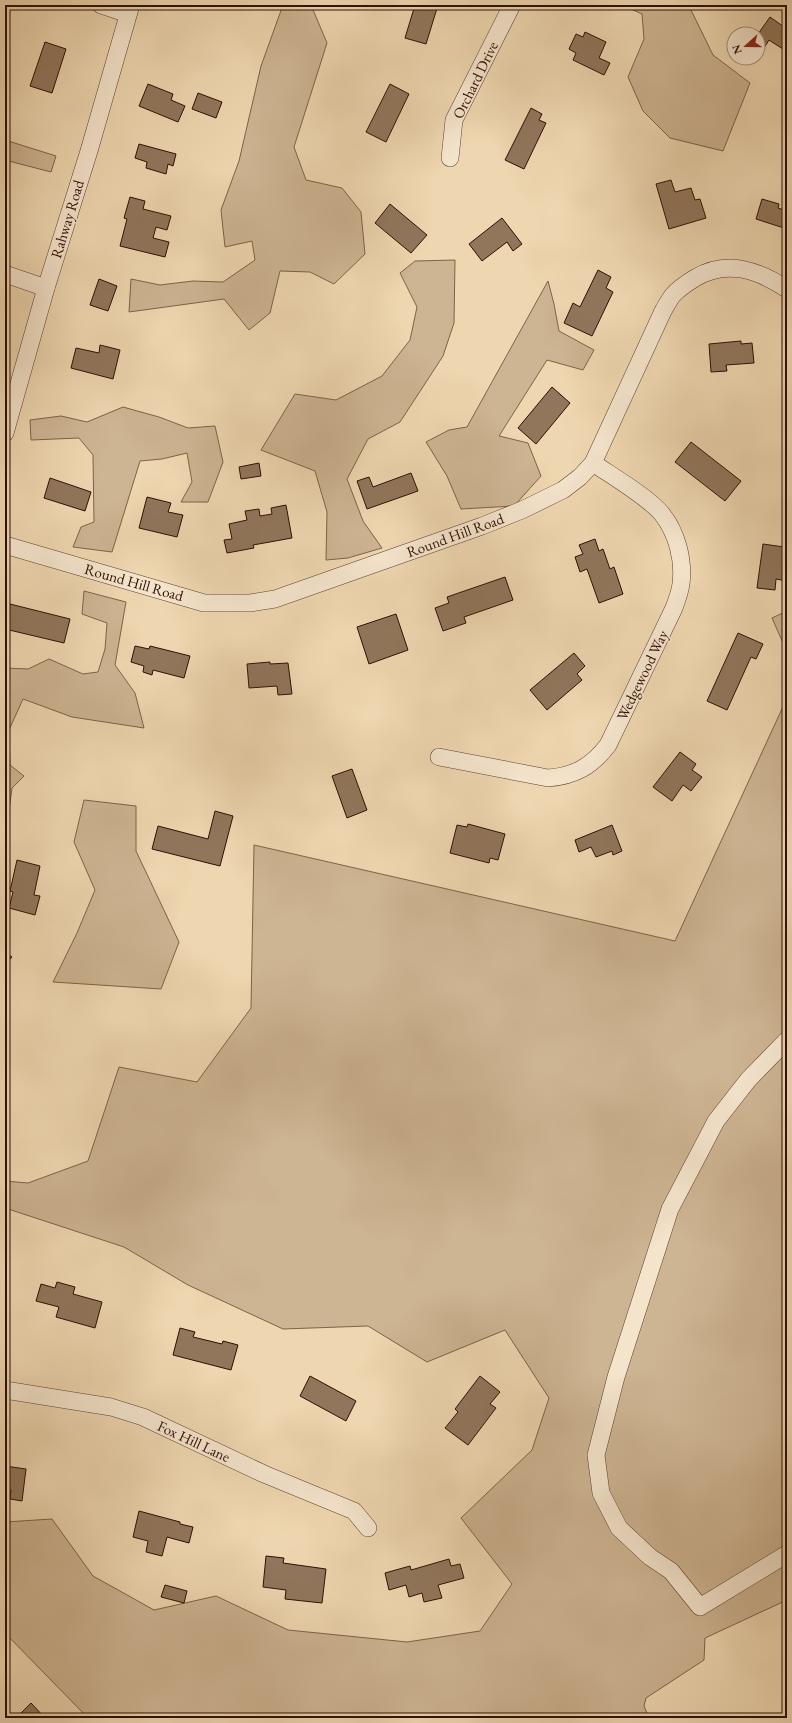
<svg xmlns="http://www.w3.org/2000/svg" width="792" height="1723" font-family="'EB Garamond',serif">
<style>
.green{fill:#cdb492;stroke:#7d624a}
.building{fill:#91765c;stroke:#2d0f01}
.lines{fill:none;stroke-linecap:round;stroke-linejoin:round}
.minor-casing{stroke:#5d412d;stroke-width:18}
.minor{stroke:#f4e4cc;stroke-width:17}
.labels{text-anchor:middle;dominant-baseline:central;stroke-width:3;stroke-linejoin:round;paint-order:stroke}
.street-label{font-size:15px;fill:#2d0f01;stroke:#f4e4cc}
</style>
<rect width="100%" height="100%" fill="#eed6b0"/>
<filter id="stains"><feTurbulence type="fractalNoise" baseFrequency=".005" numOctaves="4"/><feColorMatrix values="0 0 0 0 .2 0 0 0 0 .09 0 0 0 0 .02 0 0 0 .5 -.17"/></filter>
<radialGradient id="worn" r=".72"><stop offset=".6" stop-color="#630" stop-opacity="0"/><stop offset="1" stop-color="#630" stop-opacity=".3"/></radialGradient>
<!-- green -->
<g class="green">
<path d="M283 5H311L327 43 294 147 306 180 342 188 361 212 365 254 334 284 310 272 280 271 270 313 249 330 224 299 129 312 131 279 160 285 193 281 223 282 255 260 252 241 225 247 221 210 239 161 261 66Z"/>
<path d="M622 5H692L691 10 713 55 750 83 723 151 670 138 643 111 628 77 644 39 642 14Z"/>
<path d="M5 140 56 156 51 172 5 160Z"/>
<path d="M455 260 454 323 443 356 400 422 368 439 347 479 363 521 382 548 348 558 326 560 327 512 315 471 261 450 295 394 336 400 382 376 410 340 417 307 400 273 415 261Z"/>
<path d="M548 281 554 304 559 331 594 350 583 370 547 360 499 436 528 443 541 476 514 506 461 509 447 476 426 442 449 430 467 427Z"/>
<path d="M123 407 159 417 188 428 215 426 223 462 208 502H181L192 482 187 453 162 459 140 461 112 552 73 547 81 527 94 522 93 455 79 438 31 440 30 420 61 416 87 422Z"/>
<path d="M84 591 126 602 115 665 135 693 144 728 72 717 23 699 9 730 10 765 24 776 12 788 5 840V668L28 669 49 659 83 674 98 672 105 649 107 623 82 614Z"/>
<path d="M787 611V652L772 618Z"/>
<path d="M787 698V1600L705 1638 704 1660 646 1698 644 1706 649 1718H88L5 1633V1522L52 1519 93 1576 154 1610 216 1596 288 1630 407 1642 480 1631 512 1584 461 1518 532 1450 549 1398 505 1330 427 1362 368 1326 283 1329 188 1285 124 1247 5 1208V1181L28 1183 88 1161 119 1067 197 1082 251 1008 254 845 675 941Z"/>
<path d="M84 800 136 806V851L179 942 161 989 53 982 77 933 95 890 74 842Z"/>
</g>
<!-- building -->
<g class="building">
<path d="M415 5H438L426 44 405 38Z"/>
<path d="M770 17 787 29V49L786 51 769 40 764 48 758 44V34Z"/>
<path d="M585 32 606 42 599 58 610 63 604 75 573 60 576 53 569 49 576 34 583 37Z"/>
<path d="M45 42 66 49 52 93 30 86Z"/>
<path d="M148 84 173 94 171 100 185 106 178 122 139 106Z"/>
<path d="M390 84 409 94 386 142 366 132Z"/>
<path d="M198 93 222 102 216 118 192 109Z"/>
<path d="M531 108 542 114 539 120 546 123 524 169 505 160Z"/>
<path d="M139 144 176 154 173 166 168 164 166 174 146 168 147 162 135 158Z"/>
<path d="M671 180 675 192 691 188 695 200 700 199 706 218 669 229 656 184Z"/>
<path d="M5 197 9 198 5 211Z"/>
<path d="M130 197 145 201 143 209 171 216 167 230 156 227 153 238 169 242 165 257 120 246 127 219 124 218Z"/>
<path d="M762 199 779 204 778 208 787 211V229L756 219Z"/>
<path d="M390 204 427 235 411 253 375 223Z"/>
<path d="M502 218 522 244 513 251 507 242 482 261 469 244Z"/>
<path d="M598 270 611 277 606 288 613 292 592 336 564 323 573 303 580 307Z"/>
<path d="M99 279 117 286 108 311 90 305Z"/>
<path d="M741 341V344L752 343 754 363 726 365 727 371 711 372 709 344Z"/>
<path d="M100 345 120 350 113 379 71 368 76 348 99 353Z"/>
<path d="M552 387 570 403 536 444 518 428Z"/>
<path d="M691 442 741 481 725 501 675 462Z"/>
<path d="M259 463 261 476 241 479 239 467Z"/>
<path d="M411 473 418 491 367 509 357 481 369 477 373 487Z"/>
<path d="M50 478 91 492 85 511 44 498Z"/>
<path d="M147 497 171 503 168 512 183 515 177 537 139 528Z"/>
<path d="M286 505 292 538 253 545 254 548 227 553 224 540 232 539 229 524 247 520 245 511 259 509 260 516 272 514 271 508Z"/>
<path d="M595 539 599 551 603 549 610 569 614 567 623 594 599 603 587 569 580 572 575 557 583 554 579 545Z"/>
<path d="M763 544 784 547 783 557 786 558 785 567 787 568V581L776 579 775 590 757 588Z"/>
<path d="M505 577 513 600 464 617 466 623 443 631 435 608 449 603 447 597Z"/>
<path d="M10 604 70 619 64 643 5 629Z"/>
<path d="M396 614 408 650 369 664 357 627Z"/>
<path d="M738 633 763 644 756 659 751 657 727 710 707 701Z"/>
<path d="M135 646 149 649 150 646 190 656 184 678 153 670 152 675 143 672 144 666 131 662Z"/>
<path d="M574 653 585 666 577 674 582 680 547 710 530 690Z"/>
<path d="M270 662V664L288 663 292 694 278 695 277 686 249 688 247 664Z"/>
<path d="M680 752 696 764 692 770 702 777 691 791 683 785 672 801 653 787Z"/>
<path d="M352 769 367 810 347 818 332 776Z"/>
<path d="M215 811 233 816 220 866 152 849 158 826 208 839Z"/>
<path d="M468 824 505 834 498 860 490 858 489 863 450 853 457 825 467 827Z"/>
<path d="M612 825 622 851 613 855 612 851 596 857 591 847 579 852 575 840Z"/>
<path d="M17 860 40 866 34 895 40 896 35 915 9 908 13 892 10 891Z"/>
<path d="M5 952 12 957 5 965Z"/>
<path d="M57 1282 75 1287 73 1294 102 1302 95 1328 56 1317 59 1307 36 1301 41 1284 55 1288Z"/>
<path d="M180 1328 195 1332 193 1337 222 1344 223 1341 238 1345 231 1370 173 1355Z"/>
<path d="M310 1376 356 1401 346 1421 300 1396Z"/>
<path d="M480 1376 500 1392 490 1404 496 1408 468 1445 445 1428 458 1412 455 1409Z"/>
<path d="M5 1466 26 1469 22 1501 10 1499 11 1490 5 1489Z"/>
<path d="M139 1511 180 1522V1524L193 1527 189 1543 167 1537 162 1556 146 1552 148 1541 133 1537Z"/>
<path d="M266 1556 284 1558 283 1563 326 1569 322 1603 285 1599 286 1590 263 1587Z"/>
<path d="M449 1559 451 1566 460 1564 464 1578 438 1585 442 1598 424 1602 422 1593 409 1597 406 1585 389 1590 385 1573 410 1566 411 1570Z"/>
<path d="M165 1585 187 1591 184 1603 161 1597Z"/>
<path d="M31 1703 45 1718H16Z"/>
</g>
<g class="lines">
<defs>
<g id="minor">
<path d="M101 5 128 14"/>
<path d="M450 158 454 120 512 5"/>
<path d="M5 274 46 288"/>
<path d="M5 433 46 288 89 151 131 5"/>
<path d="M5 545 204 603H250L275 599 482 526 522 510 563 490 580 477 593 463 663 311C666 306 669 300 673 295 679 288 687 283 695 278 727 259 758 270 787 289"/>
<path d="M439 757 548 778C575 776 592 766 608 745L674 608C677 600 680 592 681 584 684 560 677 533 662 514 648 497 612 476 593 463"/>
<path d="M787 1040 748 1080 716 1121 670 1209 616 1377 596 1455 601 1493 619 1528 650 1557 671 1571 700 1607 787 1554"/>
<path d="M5 1390 111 1407 143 1417 264 1474 354 1511 368 1528"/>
</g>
</defs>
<!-- minor casing -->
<use href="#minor" class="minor-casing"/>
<!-- minor -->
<use href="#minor" class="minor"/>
</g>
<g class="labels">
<!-- street labels -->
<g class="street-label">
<text transform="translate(475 80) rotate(-64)">Orchard Drive</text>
<text transform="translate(67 219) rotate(-73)">Rahway Road</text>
<text transform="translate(455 535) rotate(-20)">Round Hill Road</text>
<text transform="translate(134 582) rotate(16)">Round Hill Road</text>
<text transform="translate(642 675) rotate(-64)">Wedgewood Way</text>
<text transform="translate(194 1441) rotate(25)">Fox Hill Lane</text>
</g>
</g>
<!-- margin -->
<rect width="792" height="1723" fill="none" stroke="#eed6b0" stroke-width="20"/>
<rect x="6" y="6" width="780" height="1711" fill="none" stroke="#2d0f01" stroke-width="2"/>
<rect x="10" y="10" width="772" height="1703" fill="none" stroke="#2d0f01"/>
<!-- north arrow -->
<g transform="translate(746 46) rotate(249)"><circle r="19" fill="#f4e4cc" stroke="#a48f7b"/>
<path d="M0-3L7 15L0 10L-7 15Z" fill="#8f2418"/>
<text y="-6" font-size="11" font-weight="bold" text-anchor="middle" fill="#2d0f01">N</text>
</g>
<rect width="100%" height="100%" filter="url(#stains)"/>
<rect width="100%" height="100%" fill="url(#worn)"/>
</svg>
